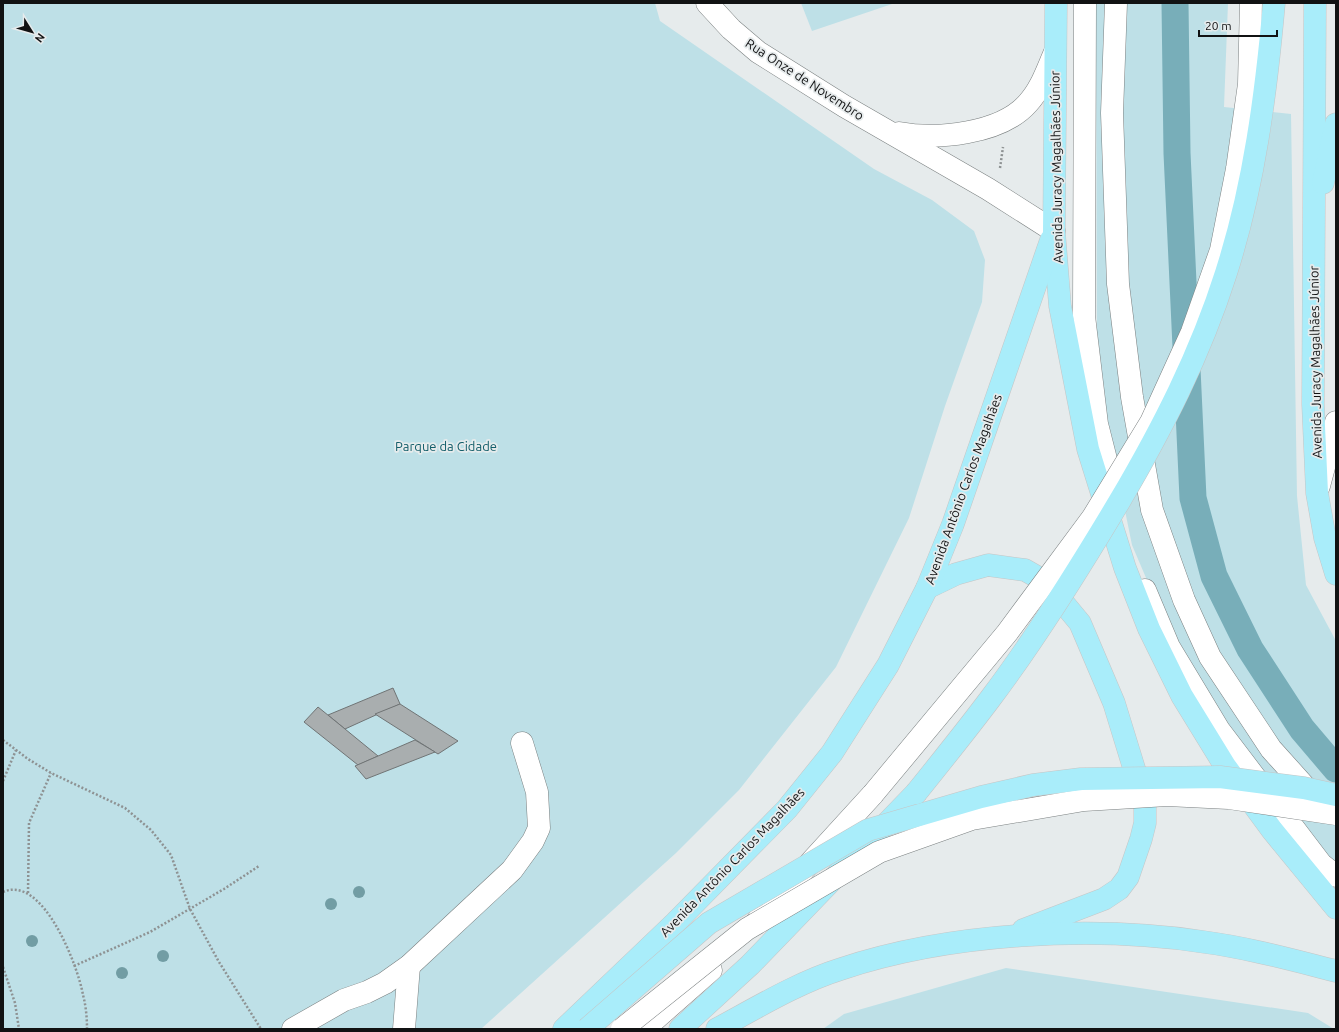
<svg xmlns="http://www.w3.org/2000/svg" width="1339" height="1032" font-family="Ubuntu,sans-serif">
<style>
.green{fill:#bee0e7}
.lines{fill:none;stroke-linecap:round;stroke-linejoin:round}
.canal{stroke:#78aeb9;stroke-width:27}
.building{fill:#a9aeaf;stroke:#707475}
.minor-casing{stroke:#7b8081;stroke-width:23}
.major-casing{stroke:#c6c6c6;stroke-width:23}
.path{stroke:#8e9293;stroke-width:2.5;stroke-dasharray:2 2;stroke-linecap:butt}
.minor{stroke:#fff;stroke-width:22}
.major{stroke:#a9edfa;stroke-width:22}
.minor-bridge-casing{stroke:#7b8081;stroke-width:23;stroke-linecap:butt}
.major-bridge-casing{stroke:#c6c6c6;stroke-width:23;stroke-linecap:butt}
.minor-bridge{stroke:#fff;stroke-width:22}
.major-bridge{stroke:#a9edfa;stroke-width:22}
.tree{fill:#729da4}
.labels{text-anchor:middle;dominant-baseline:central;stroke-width:3.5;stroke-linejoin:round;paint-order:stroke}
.street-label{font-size:13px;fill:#111213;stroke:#e6ebec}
.park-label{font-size:13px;fill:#135e6a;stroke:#e6ebec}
</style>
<rect width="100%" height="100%" fill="#e6ebec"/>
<!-- green -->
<g class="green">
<path d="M3 3H655L660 21 874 169 932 200 974 231 985 260 982 302 945 406 909 518 836 667 739 790 676 853 481 1029H3Z"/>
<path d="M801 3H895L812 31Z"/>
<path d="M1096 3H1228L1224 107 1291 114 1297 496 1306 585 1336 641V867L1223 726 1173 641 1132 545 1097 373Z"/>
<path d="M1006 968 1308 1013 1334 1029H823L844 1014Z"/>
</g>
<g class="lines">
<!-- canal -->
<path class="canal" d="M1175 3 1177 153 1193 498 1214 576 1250 649 1302 729 1336 769"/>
</g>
<!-- building -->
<g class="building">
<path d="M393 688 400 704 345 729 328 715Z"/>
<path d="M400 704 458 741 438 754 375 714Z"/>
<path d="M318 707 345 729 378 756 358 765 304 722Z"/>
<path d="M415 740 435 752 366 779 355 766Z"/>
</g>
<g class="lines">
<defs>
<g id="minor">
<path d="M707 3 731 29 758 52 844 106 988 189 1054 231"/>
<path d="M1085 3 1084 316 1097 424 1116 499"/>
<path d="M1116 3 1112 113 1118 284 1132 397 1152 510 1184 600 1210 657 1271 749 1315 798"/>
<path d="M899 133C936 140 1001 134 1028 103 1041 89 1047 70 1055 52"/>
<path d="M1319 486 1336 422"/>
<path d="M1145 590 1169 647 1219 730 1321 864 1336 876"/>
<path d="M758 920 873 794"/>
<path d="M293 1029 344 1000 367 992 385 983 409 966 512 870 533 841 539 828 537 792 522 743"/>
<path d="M404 1029 409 966"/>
<path d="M644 1029 711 970"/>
</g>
<g id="major">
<path d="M1056 3 1054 231 1060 306 1088 449 1125 568 1149 629 1182 696 1225 766 1272 830 1336 908"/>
<path d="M1315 3 1313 404 1317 493 1325 538 1336 574"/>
<path d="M1323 183 1336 124"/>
<path d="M927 588 956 574 988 565 1025 570 1046 582 1080 623 1114 703 1145 804V823L1141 839 1128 877 1119 889 1104 899 1023 930"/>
<path d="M564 1029 675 923 787 809 832 753 888 665 927 588 953 524 1051 240"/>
<path d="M680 1029 750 965 916 793"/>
<path d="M717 1029C756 1008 799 982 841 969 949 933 1092 925 1204 942 1249 948 1292 960 1336 971"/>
</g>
</defs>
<!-- minor casing -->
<use href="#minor" class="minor-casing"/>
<!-- major casing -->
<use href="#major" class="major-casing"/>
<!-- path -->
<g class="path">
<path d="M1000 168 1003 147"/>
<path d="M3 740 28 759 51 773 125 808 151 830 171 855 190 909 219 962 261 1029"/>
<path d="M3 781 16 750"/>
<path d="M3 892C43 874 78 966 83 995 86 1006 87 1018 87 1029"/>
<path d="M28 893 29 823 51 773"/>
<path d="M74 966 150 932 224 889 259 866"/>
<path d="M3 967 15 1003 19 1029"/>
</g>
<!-- minor -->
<use href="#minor" class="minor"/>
<!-- major -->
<use href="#major" class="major"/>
<defs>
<g id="minor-bridge">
<path d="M873 794 1007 633 1093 517 1151 422 1192 332 1221 250 1237 169 1249 84 1251 3"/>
<path d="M622 1029 747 929 879 852 972 819 1084 800 1167 795 1229 798 1336 814"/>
</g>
<g id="major-bridge">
<path d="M916 793C941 762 966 731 990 699 1037 637 1079 569 1119 502 1162 429 1200 355 1226 273 1254 186 1266 94 1274 3"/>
<path d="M587 1029 709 923 868 830 981 797 1033 785 1081 779 1220 777 1304 788 1336 795"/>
</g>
</defs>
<!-- minor-bridge casing -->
<use href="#minor-bridge" class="minor-bridge-casing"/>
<!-- major-bridge casing -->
<use href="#major-bridge" class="major-bridge-casing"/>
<!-- minor-bridge -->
<use href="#minor-bridge" class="minor-bridge"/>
<!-- major-bridge -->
<use href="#major-bridge" class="major-bridge"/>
</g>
<!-- trees -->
<g class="tree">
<circle cx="359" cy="892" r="6"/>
<circle cx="331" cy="904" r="6"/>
<circle cx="32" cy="941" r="6"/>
<circle cx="163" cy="956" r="6"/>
<circle cx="122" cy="973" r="6"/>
</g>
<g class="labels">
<!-- street labels -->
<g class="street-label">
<text transform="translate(805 79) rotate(33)">Rua Onze de Novembro</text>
<text transform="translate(1056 167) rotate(-91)">Avenida Juracy Magalhães Júnior</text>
<text transform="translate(1315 362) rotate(-91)">Avenida Juracy Magalhães Júnior</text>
<text transform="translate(963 489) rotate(-70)">Avenida Antônio Carlos Magalhães</text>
<text transform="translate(732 862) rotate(-46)">Avenida Antônio Carlos Magalhães</text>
</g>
<!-- park labels -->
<g class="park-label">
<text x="446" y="446">Parque da Cidade</text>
</g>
</g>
<!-- border -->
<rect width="1339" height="1032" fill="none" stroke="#111213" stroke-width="8"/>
<!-- north arrow -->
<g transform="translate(32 32) rotate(127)" stroke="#e6ebec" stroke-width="3" paint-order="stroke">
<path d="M0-3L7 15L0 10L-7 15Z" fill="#111213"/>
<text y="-6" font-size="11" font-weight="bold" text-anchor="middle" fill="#111213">N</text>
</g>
<!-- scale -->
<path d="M1199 30v6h78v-6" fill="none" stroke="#111213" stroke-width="2"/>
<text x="1205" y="30" font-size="12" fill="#111213" stroke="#e6ebec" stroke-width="3" paint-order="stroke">20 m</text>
</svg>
